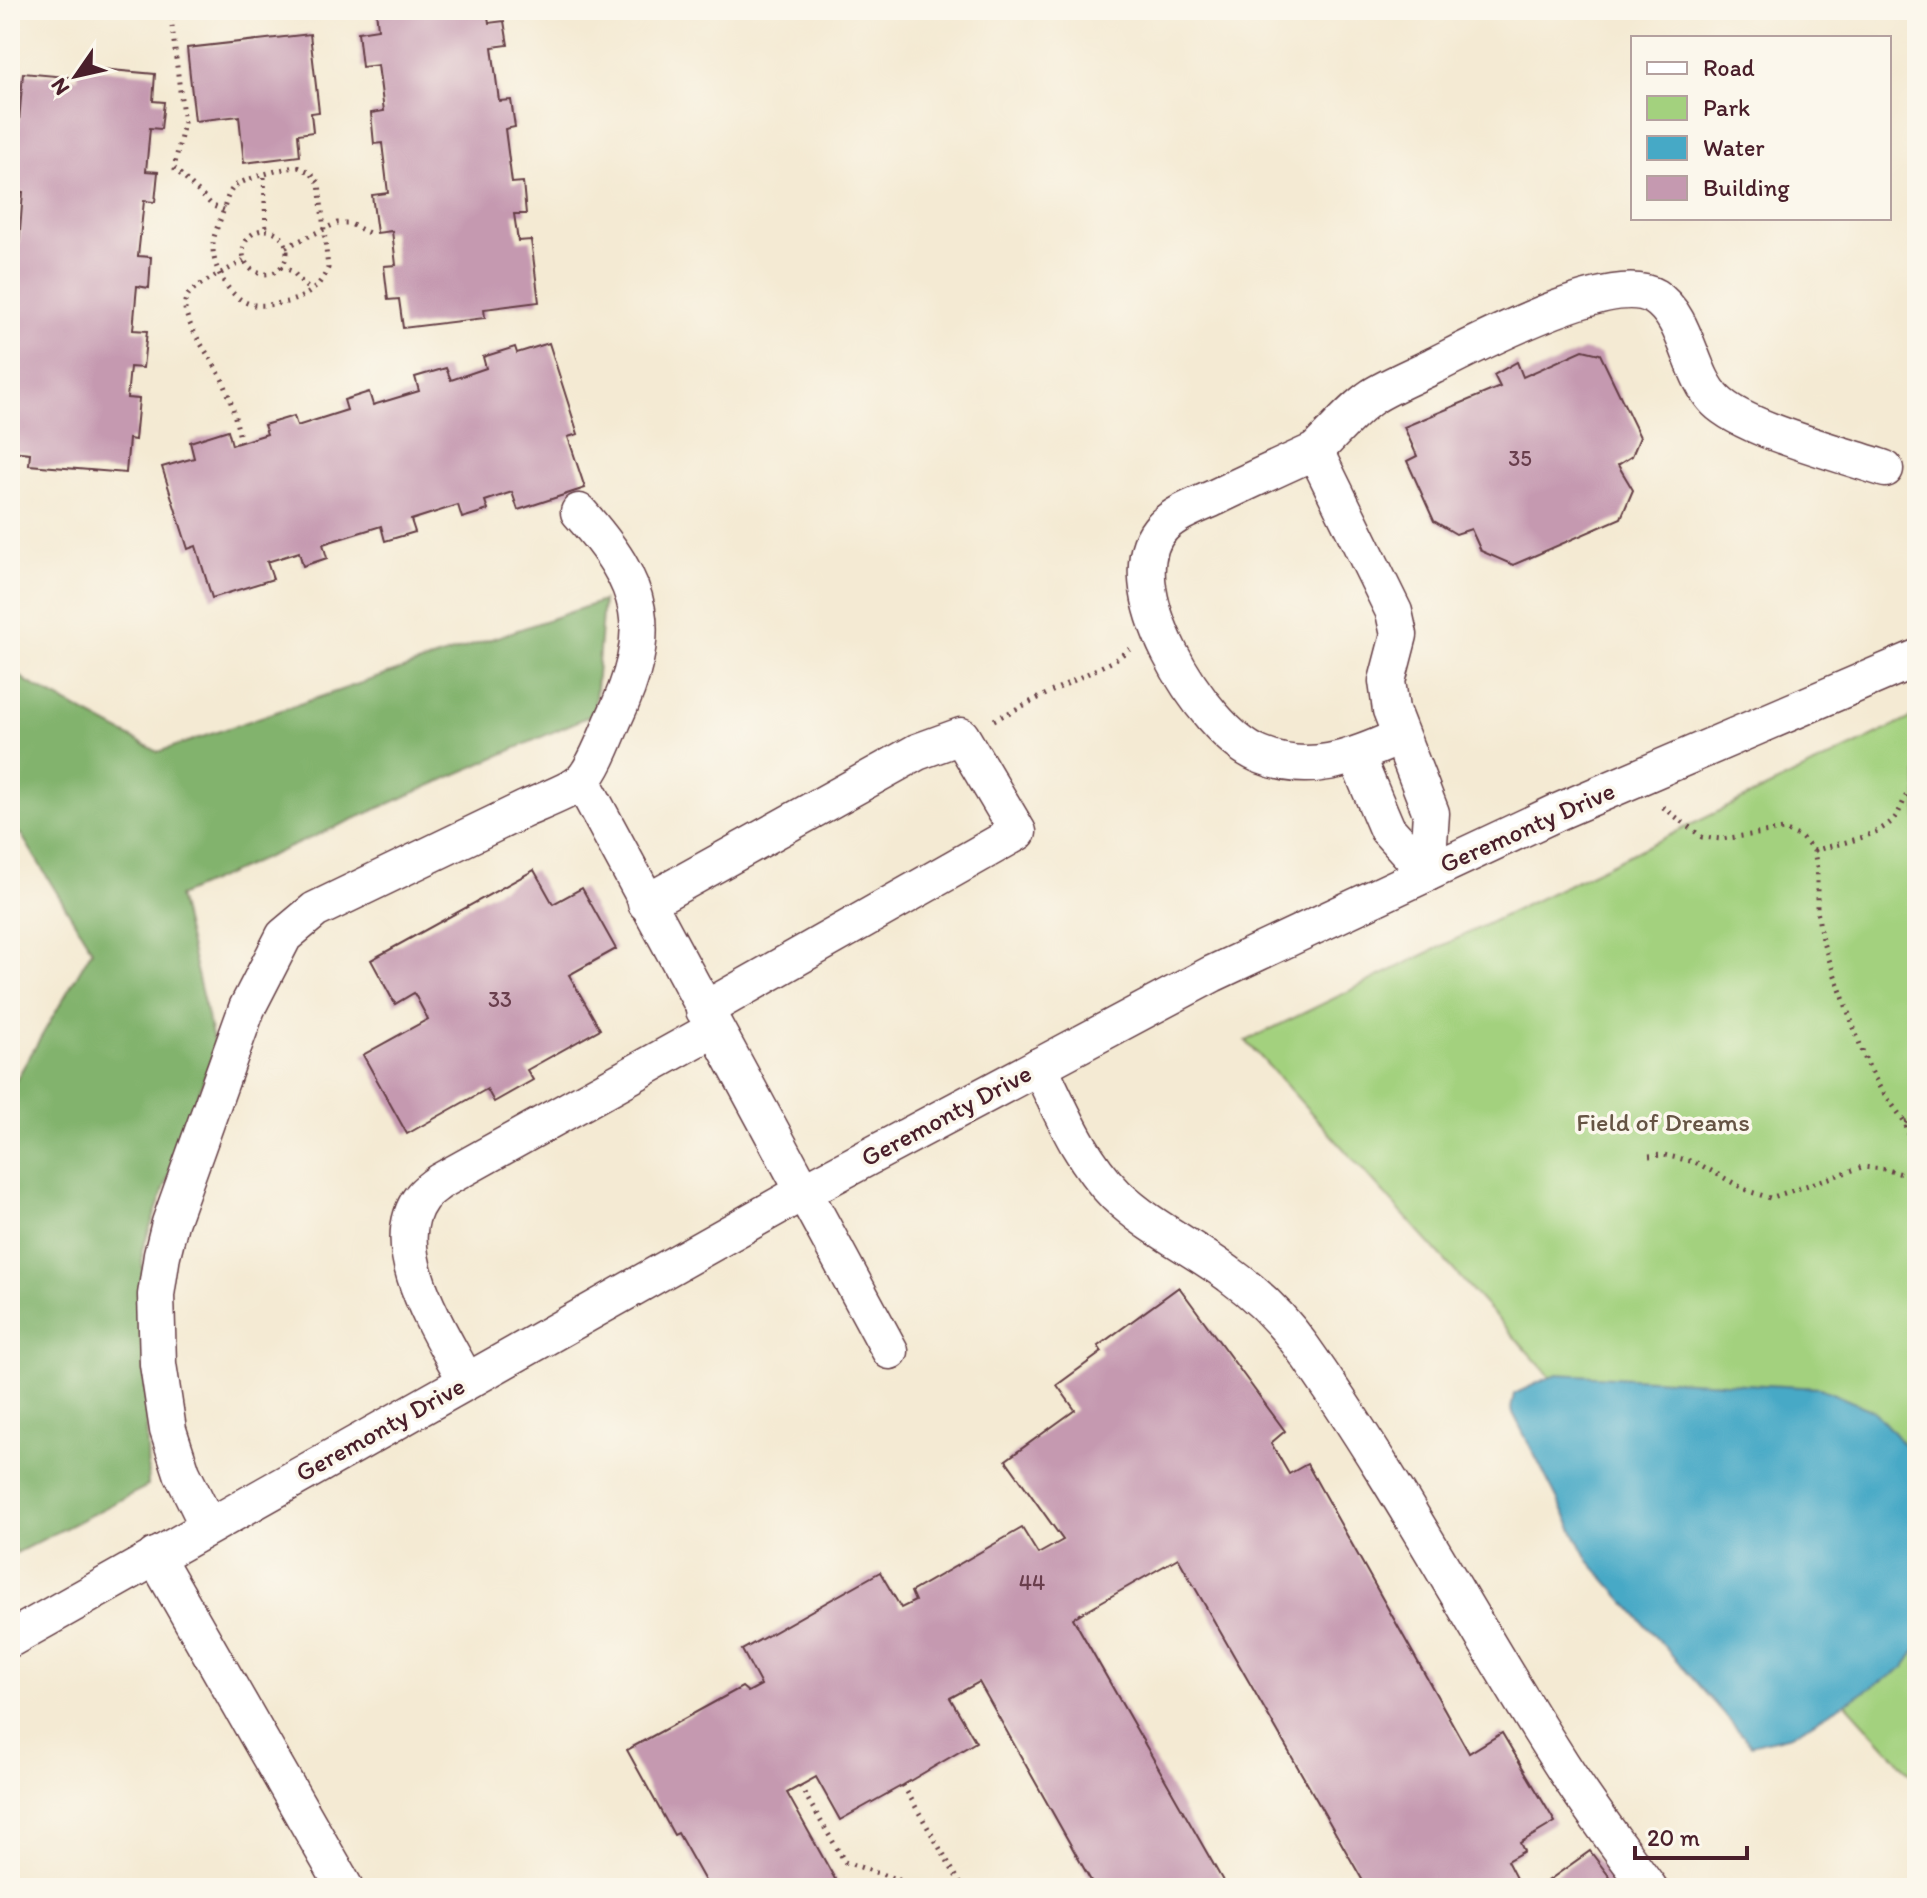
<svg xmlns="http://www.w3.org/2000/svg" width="1927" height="1898" font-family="Itim,sans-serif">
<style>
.green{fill:#a3d17e;stroke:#767854;stroke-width:2}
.forest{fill:#82b36d;stroke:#66694c;stroke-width:2}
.water{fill:#46a9c6;stroke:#486478;stroke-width:2}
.building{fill:#c599b0}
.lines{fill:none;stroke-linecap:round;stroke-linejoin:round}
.minor-casing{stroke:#643d44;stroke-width:39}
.path{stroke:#643d44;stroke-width:5;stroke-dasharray:2 6;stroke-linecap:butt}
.minor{stroke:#fff;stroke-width:36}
.labels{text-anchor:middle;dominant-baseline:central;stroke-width:7;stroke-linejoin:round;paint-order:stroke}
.number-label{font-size:22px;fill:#693e4c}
.street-label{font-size:26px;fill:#4a1f2b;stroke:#fbf7ec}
.park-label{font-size:26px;fill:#655444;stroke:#fbf7ec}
</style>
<rect width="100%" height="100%" fill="#fbf7ec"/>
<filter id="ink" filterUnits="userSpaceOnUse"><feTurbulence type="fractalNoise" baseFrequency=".0125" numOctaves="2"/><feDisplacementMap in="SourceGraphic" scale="16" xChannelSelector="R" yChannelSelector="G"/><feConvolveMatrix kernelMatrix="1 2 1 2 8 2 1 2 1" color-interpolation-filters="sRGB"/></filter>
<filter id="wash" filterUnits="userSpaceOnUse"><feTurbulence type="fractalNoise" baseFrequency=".006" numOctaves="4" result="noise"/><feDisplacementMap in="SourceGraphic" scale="32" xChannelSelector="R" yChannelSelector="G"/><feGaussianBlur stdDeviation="1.8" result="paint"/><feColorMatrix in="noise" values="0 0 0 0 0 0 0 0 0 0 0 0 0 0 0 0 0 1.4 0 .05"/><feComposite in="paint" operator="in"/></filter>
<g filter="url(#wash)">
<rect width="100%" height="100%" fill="#f4ead3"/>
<!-- green -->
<path class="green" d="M1917 715V1773L1913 1777 1246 1041Z"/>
<!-- forest -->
<path class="forest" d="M603 601 594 714 178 896 215 1048 142 1250 148 1486 16 1553 10 1536V1090L92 950 21 834 10 836V667L27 682 158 752Z"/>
<!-- water -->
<path class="water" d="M1557 1374 1820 1388 1874 1411 1917 1459V1649L1904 1668 1791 1735 1751 1745 1589 1561 1511 1409 1514 1394Z"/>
<g id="blocks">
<!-- building -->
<g class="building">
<path d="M376 10H487L489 23 504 21 508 45 492 47 499 101 511 100 515 127 505 129 512 183 523 182 526 214H514L518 241 531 240 539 302 484 309 485 318 403 328 399 299 388 300 384 266 396 265 392 231 377 233 372 195 388 193 382 143 374 144 371 113 384 111 378 65 362 67 358 32 378 29Z"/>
<path d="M310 34 319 112 311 113 313 132 298 134 300 156 244 163 239 116 195 121 187 48Z"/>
<path d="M78 67 155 74 153 101 164 102 161 129 150 128 146 171 158 172 155 202 144 201 138 256 151 257 149 288 137 286 133 330 147 331 143 368 130 367 127 398 139 399 135 440 129 439 126 473 29 465 30 453 10 451V320L14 275H10V243L19 244 23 192H14L16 158 10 157V134H18L23 73 77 78Z"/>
<path d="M549 343 578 434 568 437 585 488 518 510 512 492 485 501 488 510 462 518 458 505 411 520 415 532 385 541 381 526 323 544 327 558 303 566 299 552 267 562 273 579 212 598 196 546 188 549 162 467 194 458 190 442 228 430 232 445 267 434 264 425 294 416 297 426 347 410 344 400 369 392 373 405 419 391 415 377 446 368 451 380 486 368 483 357 515 347 517 353Z"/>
<path d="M1583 350 1600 354 1640 437 1632 456 1618 465 1633 490 1621 518 1513 565 1481 551 1471 529 1456 534 1434 521 1407 461 1417 456 1404 427 1500 387 1494 375 1517 362 1523 377Z"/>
<path d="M534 870 553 904 582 888 616 949 569 975 600 1029 527 1070 533 1080 494 1102 487 1089 407 1134 363 1055 428 1019 414 993 395 1004 371 960Z"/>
<path d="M1179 1287 1285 1431 1271 1443 1289 1474 1307 1464 1469 1753 1502 1733 1555 1822 1520 1843 1524 1851 1507 1861 1521 1888H1367L1178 1558 1073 1618 1227 1888H1095L979 1682 950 1698 976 1742 903 1785 840 1820 816 1777 787 1793 840 1888H709L678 1833 674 1835 627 1750 742 1687 748 1692 761 1685 742 1650 880 1572 901 1608 915 1601 911 1592 1022 1528 1038 1554 1063 1540 1006 1460 1075 1410 1057 1385 1102 1352 1098 1346Z"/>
<path d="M1590 1851 1618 1888H1538Z"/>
</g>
</g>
</g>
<g filter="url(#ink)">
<use href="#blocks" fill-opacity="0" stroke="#643d44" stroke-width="2"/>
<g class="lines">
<defs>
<g id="minor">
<path d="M1315 451C1334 433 1352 410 1373 396 1391 385 1413 376 1433 366 1475 345 1612 271 1655 297 1688 318 1689 374 1716 401 1745 430 1843 454 1885 469"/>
<path d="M1400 737C1353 757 1311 776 1260 755 1202 731 1109 581 1163 526 1177 512 1199 505 1216 497 1249 481 1282 466 1315 451L1394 612 1399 635 1387 681 1391 710 1431 813 1427 873"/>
<path d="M1356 756 1387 829 1427 873"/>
<path d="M582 781 890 1351"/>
<path d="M646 903 917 752 961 736 1018 832 704 1010"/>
<path d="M1039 1066C1061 1111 1080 1159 1116 1195 1150 1228 1193 1247 1230 1275 1258 1295 1282 1319 1302 1347 1395 1478 1469 1619 1555 1754 1584 1801 1617 1844 1649 1888"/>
<path d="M466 1381C442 1334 383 1249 421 1198 425 1192 433 1187 439 1182L714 1029"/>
<path d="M208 1526 182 1473 168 1430 158 1364 156 1295 162 1255 170 1223 247 1008 284 936 315 910C384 877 454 843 523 810 536 804 575 789 583 780 595 767 606 737 613 721 656 629 645 586 579 512"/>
<path d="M155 1556 345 1888"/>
<path d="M10 1639 803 1192 1212 974 1560 811 1917 658"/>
</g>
</defs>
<!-- minor casing -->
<use href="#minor" class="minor-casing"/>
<!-- path -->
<g class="path">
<path d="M170 10 184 123 174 168 213 206 224 210"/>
<path d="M298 167 310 172 319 183 328 268C320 287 307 297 287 302 275 304 262 307 250 304 228 297 212 267 213 245 213 235 219 224 222 215 225 206 227 194 234 187 242 179 287 167 298 167Z"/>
<path d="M264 177 266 230"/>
<circle cx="265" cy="252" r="22"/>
<path d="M286 247 337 223H348L369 233"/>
<path d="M281 267 292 271 311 292"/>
<path d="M241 442C236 422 232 402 224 383 213 359 193 337 186 313 184 306 184 301 188 295 195 284 231 269 245 260"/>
<path d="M994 720 1113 661 1130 649"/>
<path d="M1663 807 1702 837 1722 839 1784 830 1801 837 1814 851 1817 869V910L1822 940 1866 1061 1880 1088 1905 1122 1913 1148 1915 1177"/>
<path d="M1814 851C1838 843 1871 839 1891 822 1903 812 1904 791 1917 780"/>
<path d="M1905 1122 1917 1119"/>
<path d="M1649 1156 1664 1155 1695 1162 1748 1191 1770 1198 1862 1167 1884 1169 1916 1178"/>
<path d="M903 1785 963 1888"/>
<path d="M800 1786 845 1862 923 1888"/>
</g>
<!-- minor -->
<use href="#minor" class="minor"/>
</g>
</g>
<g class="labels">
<!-- number labels -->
<g class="number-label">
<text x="1520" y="458">35</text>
<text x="500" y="999">33</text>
<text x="1032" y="1582">44</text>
</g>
<!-- street labels -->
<g class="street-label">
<text transform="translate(1527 827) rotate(-24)">Geremonty Drive</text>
<text transform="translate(946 1115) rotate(-28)">Geremonty Drive</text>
<text transform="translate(380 1429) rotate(-29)">Geremonty Drive</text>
</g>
<!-- park labels -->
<g class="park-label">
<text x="1663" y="1122">Field of Dreams</text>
</g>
</g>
<!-- margin -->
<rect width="1927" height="1898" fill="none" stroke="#fbf7ec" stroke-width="40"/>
<!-- legend -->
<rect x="1631" y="36" width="260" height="184" fill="#fbf7ec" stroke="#b4a19f" stroke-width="2"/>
<rect x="1647" y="62" width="40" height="12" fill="#ffffff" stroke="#b4a19f" stroke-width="2"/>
<text x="1703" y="76" font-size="24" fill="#4a1f2b">Road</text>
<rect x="1647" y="96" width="40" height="24" fill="#a3d17e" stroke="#b4a19f" stroke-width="2"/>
<text x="1703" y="116" font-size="24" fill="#4a1f2b">Park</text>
<rect x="1647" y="136" width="40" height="24" fill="#46a9c6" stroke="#b4a19f" stroke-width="2"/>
<text x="1703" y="156" font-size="24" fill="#4a1f2b">Water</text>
<rect x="1647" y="176" width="40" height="24" fill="#c599b0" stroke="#b4a19f" stroke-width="2"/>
<text x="1703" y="196" font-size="24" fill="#4a1f2b">Building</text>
<!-- north arrow -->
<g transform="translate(76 76) rotate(236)" stroke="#fbf7ec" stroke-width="6" paint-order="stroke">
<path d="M0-6L14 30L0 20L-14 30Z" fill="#4a1f2b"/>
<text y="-12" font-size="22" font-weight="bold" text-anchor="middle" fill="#4a1f2b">N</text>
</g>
<!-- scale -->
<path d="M1635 1846v12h112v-12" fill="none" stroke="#4a1f2b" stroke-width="4"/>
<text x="1647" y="1846" font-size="24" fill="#4a1f2b" stroke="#fbf7ec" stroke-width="6" paint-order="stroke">20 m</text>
</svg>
